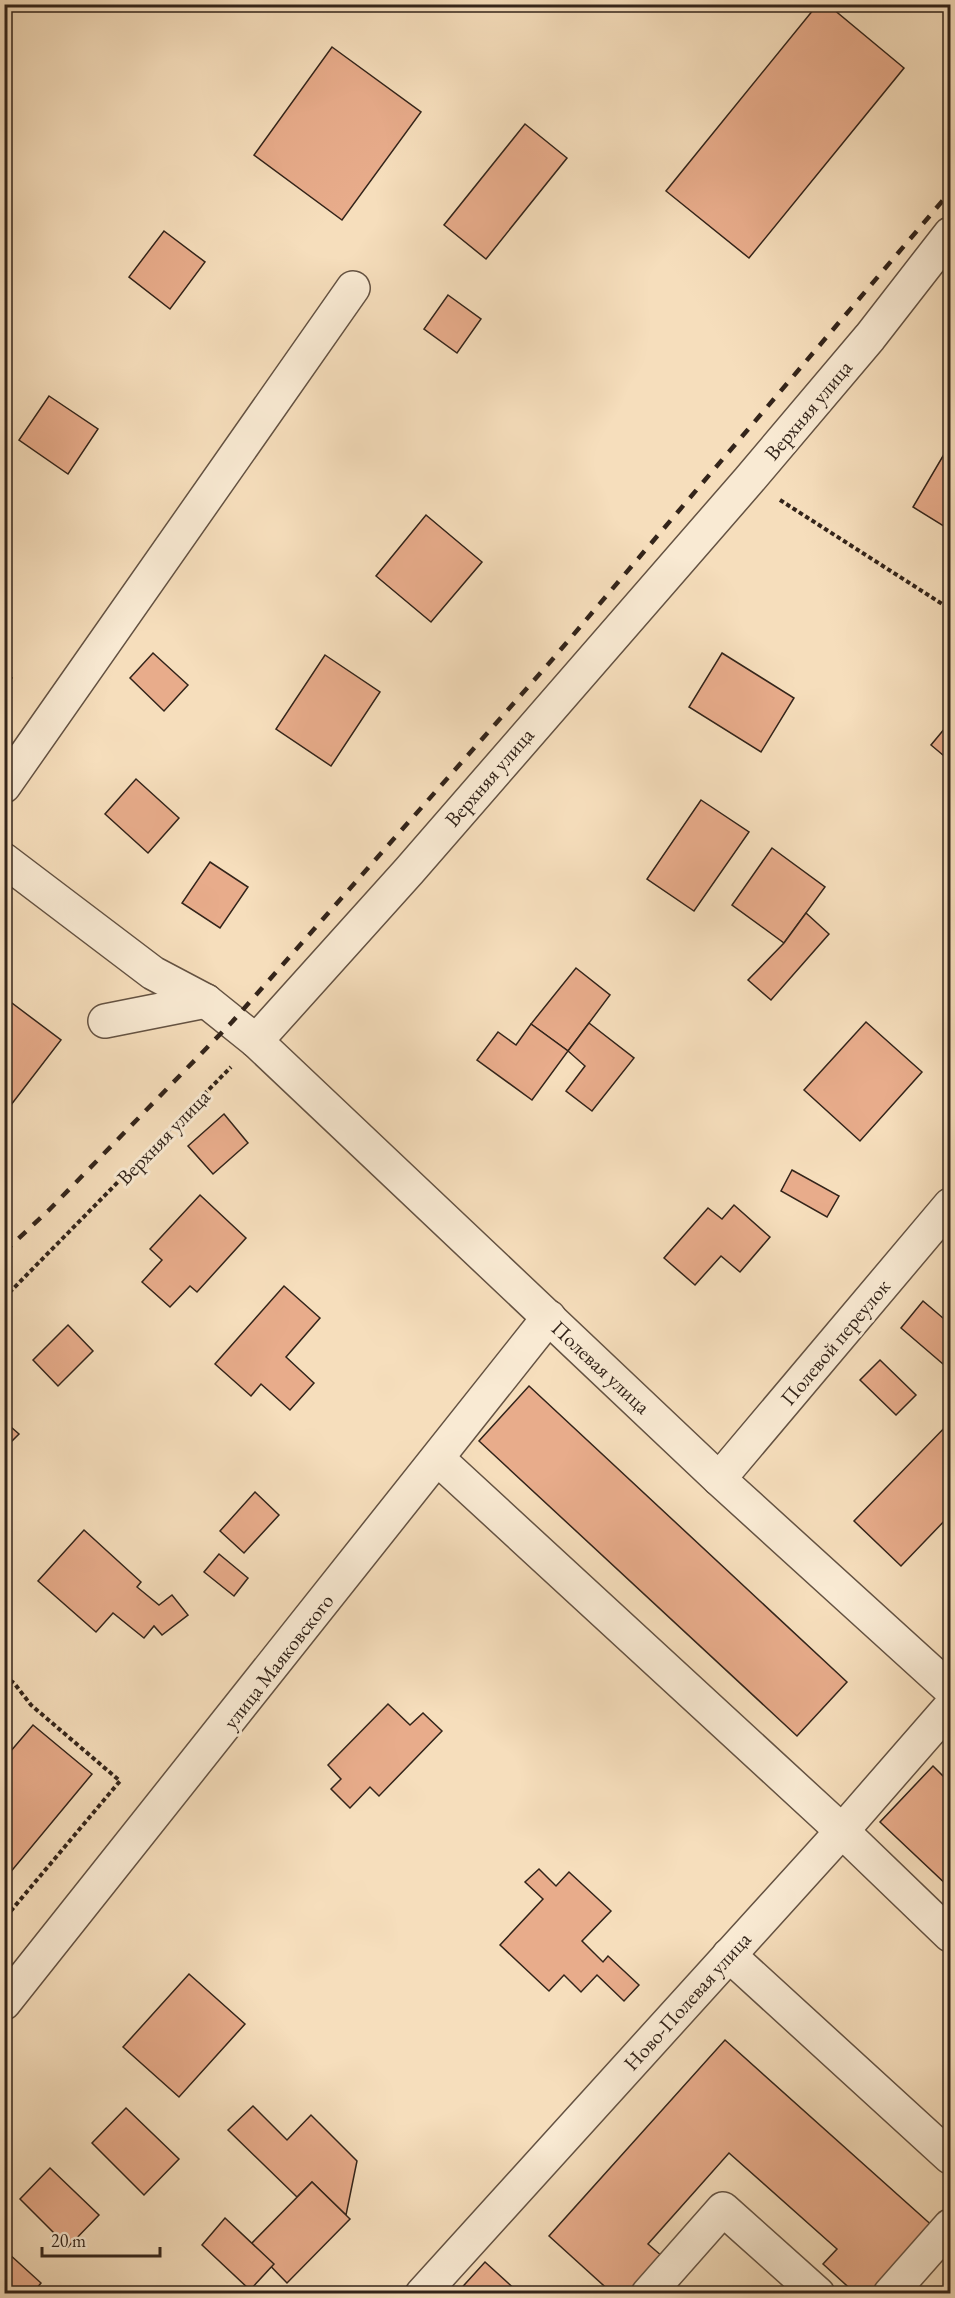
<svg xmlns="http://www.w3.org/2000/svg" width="955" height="2298" font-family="'EB Garamond',serif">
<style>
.building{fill:#e8ac8b;stroke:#33241a;stroke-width:1.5}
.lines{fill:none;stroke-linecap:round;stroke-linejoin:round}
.minor-casing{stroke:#645242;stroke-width:36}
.path{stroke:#33241a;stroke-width:4;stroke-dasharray:4.5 3;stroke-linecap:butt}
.minor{stroke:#f9ead3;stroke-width:33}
.rail{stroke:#33241a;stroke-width:4.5;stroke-dasharray:10 10;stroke-linecap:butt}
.labels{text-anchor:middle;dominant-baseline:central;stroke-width:6;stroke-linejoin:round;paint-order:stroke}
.street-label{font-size:21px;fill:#33241a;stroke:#f9ead3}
</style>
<rect width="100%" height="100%" fill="#f6debc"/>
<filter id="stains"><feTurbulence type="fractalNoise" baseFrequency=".00333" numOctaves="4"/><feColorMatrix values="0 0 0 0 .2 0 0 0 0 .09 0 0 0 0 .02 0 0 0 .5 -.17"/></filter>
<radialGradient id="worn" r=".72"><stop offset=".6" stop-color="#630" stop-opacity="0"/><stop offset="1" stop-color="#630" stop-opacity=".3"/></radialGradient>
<!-- building -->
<g class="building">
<path d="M818 4H827L904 68 749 258 666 191Z"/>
<path d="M332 47 421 112 342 220 254 155Z"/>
<path d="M525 124 567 158 486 259 444 225Z"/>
<path d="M164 231 205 262 170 309 129 277Z"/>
<path d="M448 295 481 319 457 353 424 329Z"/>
<path d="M49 396 98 429 68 474 19 440Z"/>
<path d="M950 444V530L913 507Z"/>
<path d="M426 515 482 562 431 622 376 576Z"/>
<path d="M153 653 188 685 164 711 130 678Z"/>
<path d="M722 653 794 698 761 752 689 707Z"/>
<path d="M325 655 380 692 331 766 276 729Z"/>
<path d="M4 673 12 678 4 689Z"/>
<path d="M950 722V761L931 745Z"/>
<path d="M136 779 179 818 148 853 105 814Z"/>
<path d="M701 800 749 832 694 911 647 879Z"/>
<path d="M772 848 825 887 784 943 732 905Z"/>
<path d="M210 862 248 887 220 928 182 903Z"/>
<path d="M806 913 829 934 771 1000 748 980 784 943Z"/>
<path d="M576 968 610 995 568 1051 531 1024Z"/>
<path d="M4 997 61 1040 4 1114Z"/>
<path d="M866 1022 922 1072 860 1141 804 1090Z"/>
<path d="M589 1023 634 1058 592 1111 566 1091 585 1066 568 1051Z"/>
<path d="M531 1024 568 1051 532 1100 477 1060 498 1032 516 1045Z"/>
<path d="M224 1114 248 1143 213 1174 188 1146Z"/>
<path d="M792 1170 839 1196 827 1217 781 1191Z"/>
<path d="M200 1195 246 1238 197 1292 190 1286 170 1307 142 1282 162 1260 150 1249Z"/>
<path d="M734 1205 770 1237 740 1272 721 1256 695 1285 664 1258 708 1208 722 1219Z"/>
<path d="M284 1286 320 1318 286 1357 314 1383 290 1410 261 1384 251 1396 215 1364Z"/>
<path d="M923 1301 950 1324V1356L943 1364 901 1328Z"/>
<path d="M68 1325 93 1351 58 1386 33 1360Z"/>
<path d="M880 1360 916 1395 896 1415 860 1380Z"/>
<path d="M529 1386 847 1682 797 1736 479 1441Z"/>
<path d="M4 1421 19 1434 4 1449Z"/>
<path d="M950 1422V1515L901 1566 854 1521Z"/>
<path d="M255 1492 279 1515 244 1553 220 1531Z"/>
<path d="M84 1530 141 1582 137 1587 159 1605 172 1595 188 1615 162 1635 154 1626 144 1638 113 1613 96 1632 38 1581Z"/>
<path d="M219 1554 248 1578 234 1596 204 1572Z"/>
<path d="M388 1704 410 1725 423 1713 442 1731 379 1796 370 1787 350 1808 331 1789 341 1779 328 1765Z"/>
<path d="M33 1725 92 1774 4 1880V1759Z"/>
<path d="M933 1766 950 1783V1888L880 1822Z"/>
<path d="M539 1869 556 1886 569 1872 611 1911 582 1941 603 1962 608 1956 639 1985 624 2001 597 1975 581 1992 564 1975 549 1991 500 1945 543 1899 525 1882Z"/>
<path d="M189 1974 245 2024 179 2097 123 2047Z"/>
<path d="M725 2040 936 2229 879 2294H856L823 2264 837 2249 729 2153 648 2244 663 2257 631 2294H613L549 2236Z"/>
<path d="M253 2106 287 2140 311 2115 357 2161 346 2215 312 2182 297 2197 228 2130Z"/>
<path d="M126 2108 179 2159 144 2195 92 2143Z"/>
<path d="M50 2168 99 2215 68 2247 20 2199Z"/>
<path d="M312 2182 350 2219 287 2283 250 2245Z"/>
<path d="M225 2218 274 2264 250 2290 202 2245Z"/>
<path d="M8 2253 41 2283 32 2294H4V2256Z"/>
<path d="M485 2262 520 2294H456Z"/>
</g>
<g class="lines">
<defs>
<g id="minor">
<path d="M4 786 353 288"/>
<path d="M4 860 153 973 206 1001 256 1041 719 1479 950 1689"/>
<path d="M105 1021 206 1001"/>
<path d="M256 1041 409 871 749 480 870 337 950 234"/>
<path d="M438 1459 842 1831 950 1935"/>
<path d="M719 1479 950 1205"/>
<path d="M729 1955 950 2157"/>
<path d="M4 2003 549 1317"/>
<path d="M422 2294 842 1831 950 1707"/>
<path d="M648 2294 723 2209 818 2294"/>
<path d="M890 2294 950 2226"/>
</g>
</defs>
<!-- minor casing -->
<use href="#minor" class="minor-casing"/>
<!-- path -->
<g class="path">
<path d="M780 500 950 609"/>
<path d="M4 1298 231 1067"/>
<path d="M4 1676 14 1683 31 1705 120 1781 4 1919"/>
</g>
<!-- minor -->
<use href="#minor" class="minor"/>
<!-- rail -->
<path class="rail" d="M4 1252 49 1210 232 1022 551 661 950 192"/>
</g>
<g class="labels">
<!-- street labels -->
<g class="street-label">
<text transform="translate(808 410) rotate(-50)">Верхняя улица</text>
<text transform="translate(489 777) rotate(-49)">Верхняя улица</text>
<text transform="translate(163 1137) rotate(-46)">Верхняя улица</text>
<text transform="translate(835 1342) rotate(-50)">Полевой переулок</text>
<text transform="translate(601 1367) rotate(43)">Полевая улица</text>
<text transform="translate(278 1661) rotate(-52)">улица Маяковского</text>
<text transform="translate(687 2001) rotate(-48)">Ново-Полевая улица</text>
</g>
</g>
<!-- margin -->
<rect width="955" height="2298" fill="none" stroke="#f6debc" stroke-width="24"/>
<rect x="6" y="6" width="943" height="2286" fill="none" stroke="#33241a" stroke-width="3"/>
<rect x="12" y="12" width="931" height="2274" fill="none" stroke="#33241a" stroke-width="1.5"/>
<!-- scale -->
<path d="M42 2247v9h118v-9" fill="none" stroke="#33241a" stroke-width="3"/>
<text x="51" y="2247" font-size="18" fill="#33241a" stroke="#f9ead3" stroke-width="4.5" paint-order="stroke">20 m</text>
<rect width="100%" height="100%" filter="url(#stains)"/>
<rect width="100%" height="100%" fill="url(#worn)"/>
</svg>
